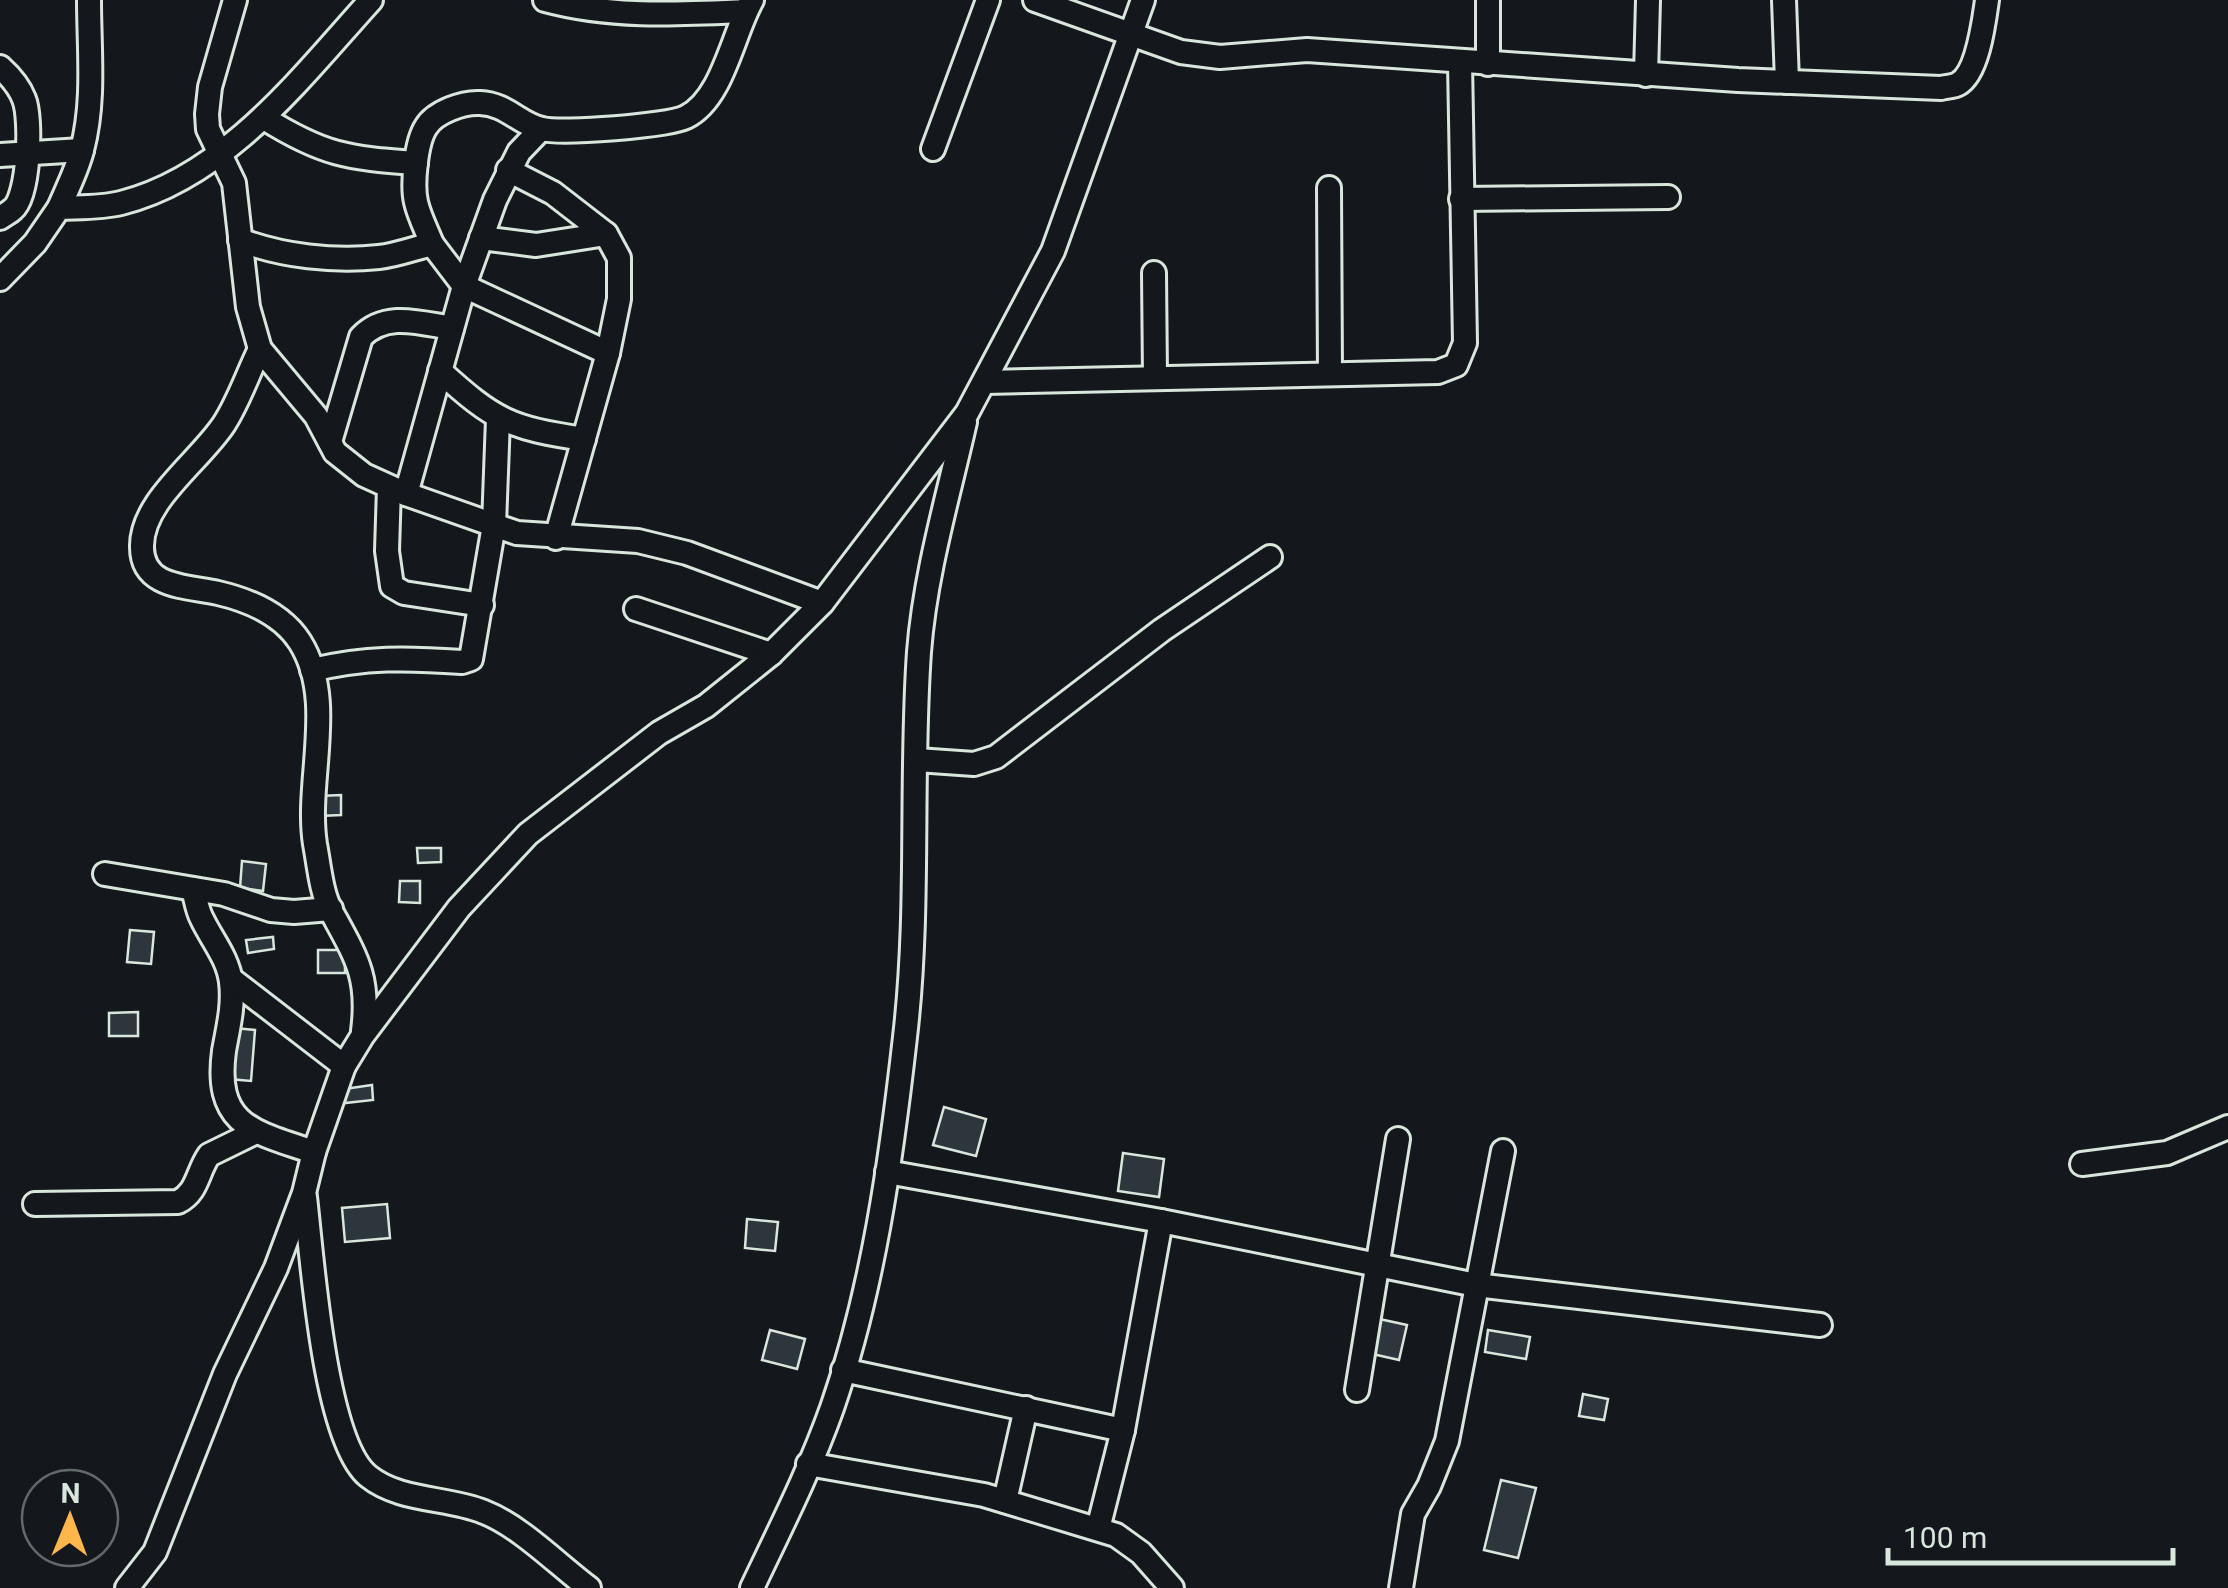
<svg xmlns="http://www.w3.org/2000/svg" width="2228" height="1588" font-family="Roboto,sans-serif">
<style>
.building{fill:#2c363c;stroke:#d8e6dc;stroke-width:2.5}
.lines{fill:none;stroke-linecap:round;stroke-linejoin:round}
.minor-casing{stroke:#d8e6dc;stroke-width:28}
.minor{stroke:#14181c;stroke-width:22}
</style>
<rect width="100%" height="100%" fill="#14181c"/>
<!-- building -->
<g class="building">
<path d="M341 795V815L320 816 319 796Z"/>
<path d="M417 848H441V862L418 863Z"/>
<path d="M242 861 266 864 263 891 240 888Z"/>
<path d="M400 881H420V903L399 902Z"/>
<path d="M130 930 154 932 151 964 127 962Z"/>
<path d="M273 937 274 949 248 953 246 940Z"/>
<rect x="318" y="950" width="27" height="23"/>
<path d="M138 1012V1036H109V1013Z"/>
<path d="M234 1028 255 1030 251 1081 229 1079Z"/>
<path d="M372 1085 373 1100 345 1103 344 1089Z"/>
<path d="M944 1107 986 1119 976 1156 933 1145Z"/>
<path d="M1123 1153 1164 1159 1159 1197 1118 1191Z"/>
<path d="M387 1204 390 1238 345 1242 342 1208Z"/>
<path d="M747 1219 778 1222 775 1251 745 1248Z"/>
<path d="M1375 1318 1407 1325 1399 1360 1368 1353Z"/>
<path d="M770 1330 805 1339 797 1369 762 1360Z"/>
<path d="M1488 1330 1530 1337 1526 1359 1485 1352Z"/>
<path d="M1583 1394 1608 1399 1604 1420 1579 1416Z"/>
<path d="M1501 1480 1536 1488 1518 1558 1484 1550Z"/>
</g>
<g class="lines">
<defs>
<g id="minor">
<path d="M235 0 210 87 207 114 208 129 234 183 248 307 260 349 316 416 335 452 364 475 406 494 517 533 638 541 687 553 822 603"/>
<path d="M545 0C611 18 679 14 746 11"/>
<path d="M1035 0 1181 52 1220 57 1307 50 1738 80 1941 88C1947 86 1953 87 1958 84 1978 73 1984 21 1987 0"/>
<path d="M1488 0V64"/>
<path d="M1784 0 1787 82"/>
<path d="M0 67C10 76 19 86 24 99 32 118 29 196 13 209 9 213 4 215 0 218"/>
<path d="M1646 75 1648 0"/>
<path d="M264 118C323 155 347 158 416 163"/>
<path d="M933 149 988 0"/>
<path d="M0 155 82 150"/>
<path d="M1329 188 1330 374"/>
<path d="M1461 199 1668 197"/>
<path d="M59 208C67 189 77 170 82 150 95 101 89 50 89 0"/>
<path d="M481 238 536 245 606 234 553 193 508 170"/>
<path d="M240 240C282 256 334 262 379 257 397 255 415 248 432 244L464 286 608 353"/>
<path d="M432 244C427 231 419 216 416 202 412 185 416 142 426 127 435 112 463 102 480 103 507 104 519 124 542 129 562 134 668 126 686 117 723 99 733 33 752 0"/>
<path d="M1154 273 1155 378"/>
<path d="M0 279 35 243 59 208C79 207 101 208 121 203 226 177 302 76 371 0"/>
<path d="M260 349C248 373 239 401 224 424 199 462 141 501 142 547 142 589 189 586 218 593 248 600 282 614 300 642 337 701 305 780 315 844 319 865 321 892 331 911 356 957 370 977 363 1031"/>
<path d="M440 371C495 421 510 428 584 439"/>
<path d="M985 382 1438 372 1456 365 1465 343 1460 62"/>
<path d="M330 442 361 337C386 311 420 323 452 328"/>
<path d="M389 487 387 551 392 586 404 593 482 605"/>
<path d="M406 494 464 286 495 200 519 152 541 129"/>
<path d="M556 538 608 353 619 299V258L606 234"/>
<path d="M636 609 771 654"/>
<path d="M312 670C366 657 407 658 462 662L471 659 494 525 498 419"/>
<path d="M917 760 974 764 996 757 1162 630 1270 557"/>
<path d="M105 874 224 894 271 910 294 912 331 909"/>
<path d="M193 889C196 899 197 910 202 919 212 940 228 958 231 982 234 1006 228 1028 224 1051 214 1126 254 1132 314 1152"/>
<path d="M231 979 344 1066"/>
<path d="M2082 1164 2167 1153 2228 1127"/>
<path d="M887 1172 1161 1221 1476 1285 1820 1325"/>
<path d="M305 1197C312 1256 324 1440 368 1476 400 1502 448 1497 484 1512 520 1526 557 1564 589 1588"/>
<path d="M35 1204 178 1202C198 1192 197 1172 209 1155L256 1132"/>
<path d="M843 1370 1123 1430"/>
<path d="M1357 1390 1398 1139"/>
<path d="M808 1464 984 1495 1116 1535 1141 1553 1172 1588"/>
<path d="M1005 1501 1026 1408"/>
<path d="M1098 1529 1123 1430 1161 1221"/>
<path d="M127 1588 155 1552 225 1374 276 1268 304 1193 314 1152 344 1066 363 1035 459 908 528 834 659 733 706 706 771 654 822 603 967 413 1053 251 1143 0"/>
<path d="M752 1588C780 1529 810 1470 832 1408 873 1290 891 1161 905 1037 920 909 910 780 919 652 925 574 948 497 965 422"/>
<path d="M1401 1588 1413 1514 1429 1486 1447 1441 1503 1151"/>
</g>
</defs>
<!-- minor casing -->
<use href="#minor" class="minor-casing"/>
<!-- minor -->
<use href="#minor" class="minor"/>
</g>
<!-- north arrow -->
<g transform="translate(70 1518) rotate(1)"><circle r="48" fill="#14181c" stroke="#626a69" stroke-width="2.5"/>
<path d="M0-8L18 38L0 25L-18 38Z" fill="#ffb74d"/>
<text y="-15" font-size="28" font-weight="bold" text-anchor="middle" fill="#d8e6dc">N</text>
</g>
<!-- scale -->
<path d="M1888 1548v15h285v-15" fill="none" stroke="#d8e6dc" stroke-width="5"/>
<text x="1903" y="1548" font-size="30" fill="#d8e6dc" stroke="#14181c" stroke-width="8" paint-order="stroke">100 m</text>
</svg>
